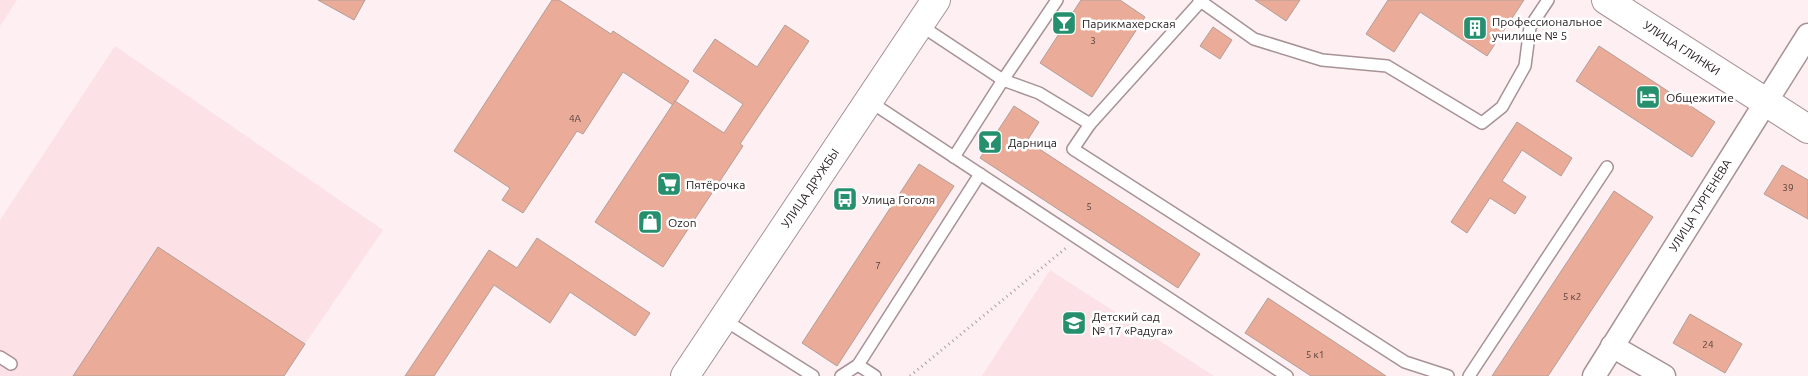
<svg xmlns="http://www.w3.org/2000/svg" width="1808" height="376" font-family="Ubuntu,sans-serif">
<style>
.built{fill:#fce2e6}
.building{fill:#eaac98;stroke:#b29e97}
.lines{fill:none;stroke-linecap:round;stroke-linejoin:round}
.service-casing{stroke:#a79296;stroke-width:14}
.minor-casing{stroke:#a79296;stroke-width:25}
.tertiary-casing{stroke:#a79296;stroke-width:30}
.path{stroke:#aca0a2;stroke-width:3;stroke-dasharray:1 4;stroke-linecap:butt}
.service{stroke:#fff;stroke-width:11}
.minor{stroke:#fff;stroke-width:22}
.tertiary{stroke:#fff;stroke-width:28}
.labels{text-anchor:middle;dominant-baseline:central;stroke-width:5;stroke-linejoin:round;paint-order:stroke}
.number-label{font-size:10px;fill:#56413d}
.poi-label{font-size:12px;fill:#251d1f;stroke:#fff;text-anchor:start}
.street-label{font-size:12px;fill:#251d1f;stroke:#fff}
</style>
<rect width="100%" height="100%" fill="#fdeff2"/>
<!-- built -->
<g class="built">
<path d="M0 0H17L0 26Z"/>
<path d="M115 46 383 230 283 376H0V220Z"/>
<path d="M1050 270 1214 376H982Z"/>
</g>
<!-- building -->
<g class="building">
<path d="M318 0H365L354 20Z"/>
<path d="M552 0H559L611 34 613 31 689 81 673 105 623 72 583 134 577 131 523 213 502 200 510 188 454 151Z"/>
<path d="M1081 0H1120L1145 17 1092 97 1040 63Z"/>
<path d="M1255 0H1300L1286 21Z"/>
<path d="M1388 0H1524L1487 56 1420 12 1394 52 1366 34Z"/>
<path d="M785 25 809 41 740 144 743 146 663 267 595 222 675 101 724 133 743 104 693 71 715 39 757 67Z"/>
<path d="M1213 27 1232 40 1220 59 1200 46Z"/>
<path d="M1599 46 1715 122 1692 157 1576 81Z"/>
<path d="M1014 106 1039 122 1027 141 1200 254 1178 288 980 158Z"/>
<path d="M1517 122 1572 158 1561 176 1522 150 1502 181 1526 197 1515 214 1490 198 1467 233 1451 222Z"/>
<path d="M919 164 954 186 837 366 802 343Z"/>
<path d="M1782 165 1808 180V219L1764 194Z"/>
<path d="M1614 191 1653 217 1548 376H1492Z"/>
<path d="M537 238 650 313 635 336 570 292 550 323 494 285 434 376H405L489 250 517 268Z"/>
<path d="M158 247 305 344 284 376H73Z"/>
<path d="M1268 298 1386 376H1311L1245 333Z"/>
<path d="M1690 314 1742 344 1725 373 1673 343Z"/>
</g>
<g class="lines">
<defs>
<g id="service">
<path d="M1199 0 1254 39 1322 60 1387 66 1482 123 1502 107 1525 66 1530 27 1548 0"/>
<path d="M920 25 1003 80 1039 93 1090 124 1073 149 1405 362 1448 376"/>
<path d="M869 101 1287 376"/>
<path d="M1090 124 1201 1"/>
<path d="M954 157 1003 80 1057 0"/>
<path d="M723 319 813 376"/>
<path d="M0 357 11 364"/>
<path d="M858 365 875 376"/>
<path d="M841 376 858 365 980 174"/>
<path d="M1469 376 1607 167"/>
</g>
<g id="minor">
<path d="M1612 346 1664 376"/>
<path d="M1594 376 1808 35"/>
</g>
<g id="tertiary">
<path d="M1606 0 1808 129"/>
<path d="M685 376 936 0"/>
</g>
</defs>
<!-- service casing -->
<use href="#service" class="service-casing"/>
<!-- minor casing -->
<use href="#minor" class="minor-casing"/>
<!-- tertiary casing -->
<use href="#tertiary" class="tertiary-casing"/>
<!-- path -->
<path class="path" d="M910 376 1066 248"/>
<!-- service -->
<use href="#service" class="service"/>
<!-- minor -->
<use href="#minor" class="minor"/>
<!-- tertiary -->
<use href="#tertiary" class="tertiary"/>
</g>
<!-- icons -->
<defs>
<symbol id="bar-square" viewBox="-11 -11 22 22"><rect x="-9" y="-9" width="18" height="18" rx="4" fill="#26906e" stroke="#fff"/><path d="M-6-5H6L.8 .8V4.5H3.5V6h-7V4.5H-.8V.8Z" fill="#fff"/></symbol>
<symbol id="building-square" viewBox="-11 -11 22 22"><rect x="-9" y="-9" width="18" height="18" rx="4" fill="#26906e" stroke="#fff"/><path d="M-4-6H4V6H1V3H-1V6H-4ZM-2.5-4.3h1.7v1.8h-1.7ZM.8-4.3h1.7v1.8H.8ZM-2.5-1h1.7V.8h-1.7ZM.8-1h1.7V.8H.8Z" fill="#fff"/></symbol>
<symbol id="hotel-square" viewBox="-11 -11 22 22"><rect x="-9" y="-9" width="18" height="18" rx="4" fill="#26906e" stroke="#fff"/><path d="M-6-4.5h1.5V1H6V5H4.5V3h-9V5H-6ZM-4 0a1.8 1.8 0 1 1 3.6 0ZM.5 0V-2.5h3Q6-2.5 6 0Z" fill="#fff"/></symbol>
<symbol id="supermarket-square" viewBox="-11 -11 22 22"><rect x="-9" y="-9" width="18" height="18" rx="4" fill="#26906e" stroke="#fff"/><path d="M-6-5.5h2.5l.6 2H6L4.5 2H-2.5L-4.4-4H-6ZM-1.5 3.2a1.3 1.3 0 1 0 .1 0ZM3 3.2a1.3 1.3 0 1 0 .1 0Z" fill="#fff"/></symbol>
<symbol id="bus-square" viewBox="-11 -11 22 22"><rect x="-9" y="-9" width="18" height="18" rx="4" fill="#26906e" stroke="#fff"/><path d="M-5-6H5V4H4V6H2V4H-2V6H-4V4H-5ZM-3.5-4V0h7V-4ZM-3.5 1.2v1.5H-2V1.2ZM2 1.2v1.5H3.5V1.2Z" fill="#fff"/></symbol>
<symbol id="shop-square" viewBox="-11 -11 22 22"><rect x="-9" y="-9" width="18" height="18" rx="4" fill="#26906e" stroke="#fff"/><path d="M-5-2.5h2.3a2.7 3.5 0 0 1 5.4 0H5L5.5 6h-11ZM-1.5-2.5h3a1.5 2.3 0 0 0-3 0Z" fill="#fff"/></symbol>
<symbol id="school-square" viewBox="-11 -11 22 22"><rect x="-9" y="-9" width="18" height="18" rx="4" fill="#26906e" stroke="#fff"/><path d="M0-5L7-2L0 1L-7-2ZM-4 1L0 2.5L4 1V4Q0 6-4 4Z" fill="#fff"/></symbol>
</defs>
<g fill-rule="evenodd">
<use href="#bar-square" x="1050" y="9" width="28" height="28"/>
<use href="#building-square" x="1461" y="14" width="28" height="28"/>
<use href="#hotel-square" x="1634" y="83" width="28" height="28"/>
<use href="#bar-square" x="976" y="128" width="28" height="28"/>
<use href="#supermarket-square" x="655" y="170" width="28" height="28"/>
<use href="#bus-square" x="831" y="185" width="28" height="28"/>
<use href="#shop-square" x="636" y="208" width="28" height="28"/>
<use href="#school-square" x="1060" y="309" width="28" height="28"/>
</g>
<g class="labels">
<!-- number labels -->
<g class="number-label">
<text x="1093" y="40">3</text>
<text x="575" y="118">4А</text>
<text x="1788" y="187">39</text>
<text x="1089" y="206">5</text>
<text x="878" y="265">7</text>
<text x="1572" y="296">5 к2</text>
<text x="1708" y="344">24</text>
<text x="1315" y="354">5 к1</text>
</g>
<!-- poi labels -->
<g class="poi-label">
<text x="1492" y="21">Профессиональное<tspan x="1492" dy="14">училище № 5</tspan></text>
<text x="1082" y="23">Парикмахерская</text>
<text x="1666" y="97">Общежитие</text>
<text x="1008" y="142">Дарница</text>
<text x="686" y="184">Пятёрочка</text>
<text x="862" y="199">Улица Гоголя</text>
<text x="668" y="222">Ozon</text>
<text x="1092" y="316">Детский сад<tspan x="1092" dy="14">№ 17 «Радуга»</tspan></text>
</g>
<!-- street labels -->
<g class="street-label">
<text transform="translate(1682 48) rotate(33)">УЛИЦА ГЛИНКИ</text>
<text transform="translate(810 188) rotate(-56)">УЛИЦА ДРУЖБЫ</text>
<text transform="translate(1700 205) rotate(-58)">УЛИЦА ТУРГЕНЕВА</text>
</g>
</g>
</svg>
